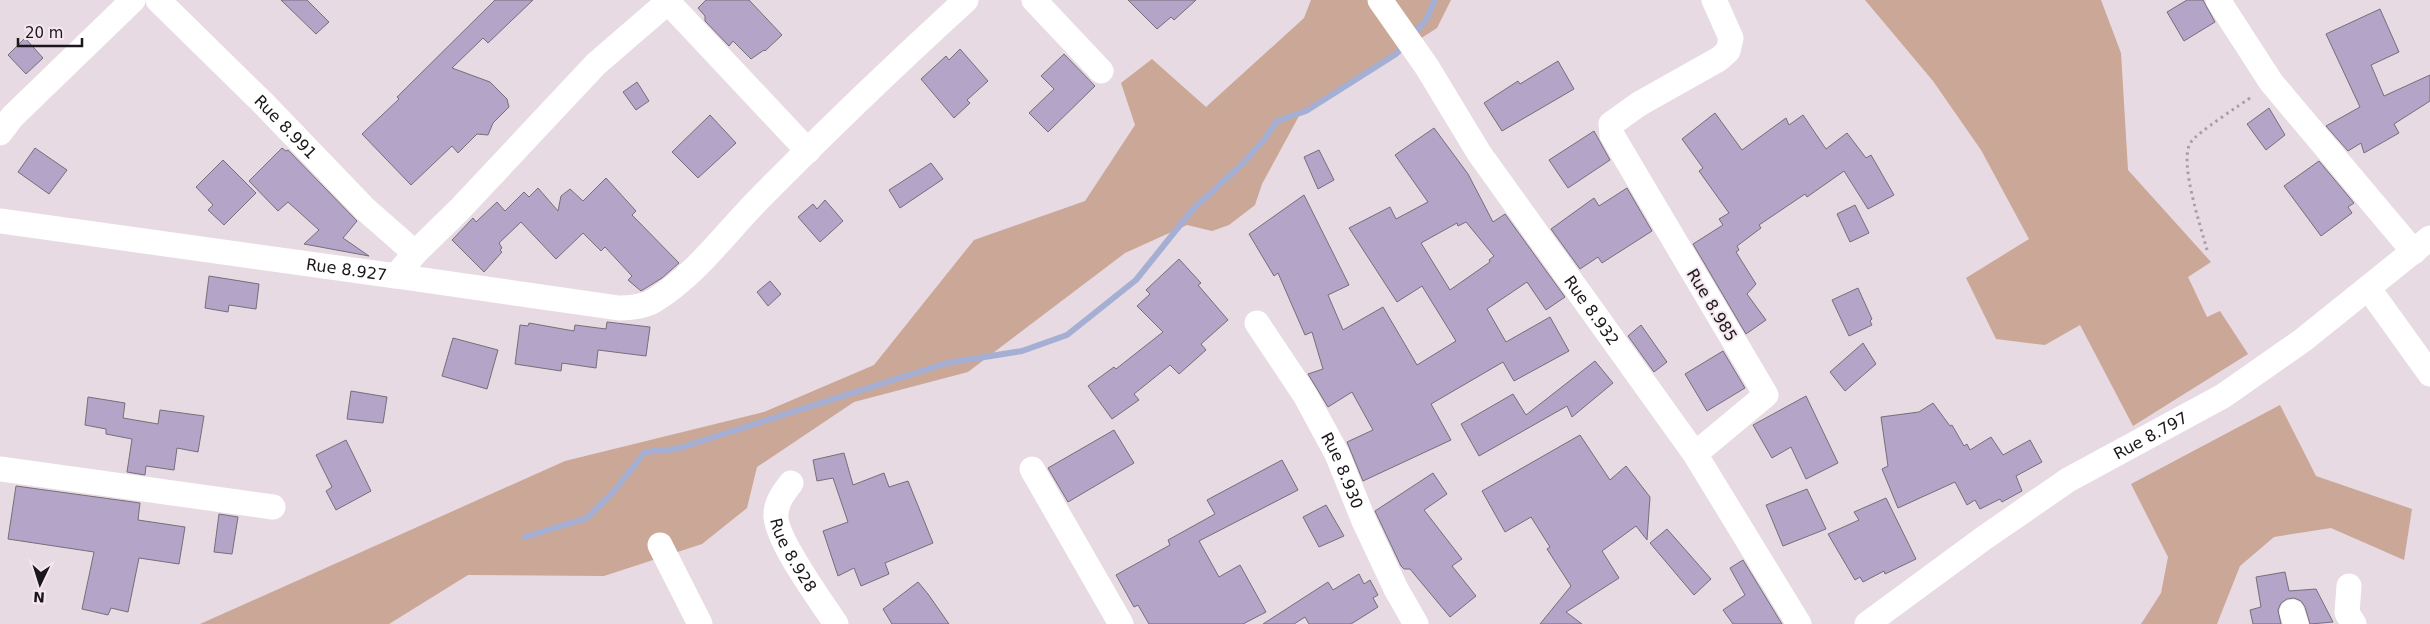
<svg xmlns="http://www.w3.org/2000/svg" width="2430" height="624" font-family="'DejaVu Sans',sans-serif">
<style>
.green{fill:#caa796}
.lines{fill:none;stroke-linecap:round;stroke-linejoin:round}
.stream{stroke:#a4afd3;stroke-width:6}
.building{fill:#b4a4c7;stroke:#746f7a;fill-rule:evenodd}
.path{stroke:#a89ea5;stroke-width:3;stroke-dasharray:2.5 4;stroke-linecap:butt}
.minor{stroke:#fff;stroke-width:25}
.labels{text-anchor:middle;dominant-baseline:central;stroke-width:4;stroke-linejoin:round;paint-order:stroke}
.street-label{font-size:16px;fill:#1b171a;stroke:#f5e7f0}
</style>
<rect width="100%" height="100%" fill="#e7dae2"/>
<!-- green -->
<g class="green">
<path d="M1311 0H1451L1437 28 1299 116 1262 184 1255 205 1229 225 1212 231 1187 225 1125 253 968 372 854 402 757 467 747 508 702 544 604 576 468 575 389 624H200L565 461 764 412 874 365 974 240 1085 201 1135 125 1121 83 1152 59 1206 107 1304 18Z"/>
<path d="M1865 0H2101L2121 53 2128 170 2211 262 2188 277 2207 317 2220 311 2248 354 2133 426 2080 325 2045 345 1996 339 1966 278 2029 239 1981 150 1933 81Z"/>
<path d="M2280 405 2316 476 2412 509 2404 560 2331 528 2274 537 2240 566 2217 624H2141L2161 593 2168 557 2131 484Z"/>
</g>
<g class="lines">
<!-- stream -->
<g class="stream">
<path d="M1411 37 1426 20 1435 0"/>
<path d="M525 537 587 518 614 491 645 452 676 449 947 363 1022 351 1067 335 1136 280 1193 209 1240 166 1264 140 1277 121 1306 111 1396 54 1405 45"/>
</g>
</g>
<!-- building -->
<g class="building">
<path d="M281 0H307L329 22 316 34Z"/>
<path d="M495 0H533L488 43 483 38 452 68 490 82 507 99 509 107 493 123 488 135 477 134 458 153 452 146 411 185 362 134 399 99 397 97Z"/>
<path d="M706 0H749L782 35 765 51 764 50 751 59 733 41 729 46 705 21V16L698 8Z"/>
<path d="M1128 0H1196L1174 20 1171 17 1157 29Z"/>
<path d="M2187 0H2203L2215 22 2184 41 2167 12Z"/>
<path d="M2380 9 2399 52 2371 65 2384 96 2430 75V101L2394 124 2399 133 2364 153 2361 143 2348 151 2326 126 2360 107 2326 34Z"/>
<path d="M25 38 43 58 26 74 8 55Z"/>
<path d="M960 49 988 81 967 100 970 103 954 118 921 79 946 56 949 60Z"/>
<path d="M1064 54 1095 86 1048 132 1029 113 1054 89 1041 76Z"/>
<path d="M1558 61 1574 89 1502 131 1484 103 1518 81 1520 84Z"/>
<path d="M637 82 649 101 636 110 623 92Z"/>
<path d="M2269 108 2285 135 2266 150 2247 124Z"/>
<path d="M1715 113 1742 150 1786 118 1789 125 1803 115 1826 149 1847 133 1866 158 1871 155 1894 195 1868 209 1844 171 1807 197 1805 194 1759 225 1761 228 1737 246 1739 250 1736 252 1756 284 1747 294 1766 320 1746 334 1693 244 1723 225 1719 219 1729 213 1699 171 1703 168 1682 139Z"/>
<path d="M710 115 736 143 698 178 672 152Z"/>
<path d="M1434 128 1468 174 1493 222 1505 214 1565 297 1546 310 1527 282 1487 309 1506 342 1550 317 1569 351 1514 381 1503 362 1431 404 1451 440 1363 481 1347 442 1373 430 1352 392 1328 407 1308 374 1323 369 1312 332 1305 335 1278 273 1274 276 1249 234 1304 195 1349 285 1328 295 1343 330 1383 307 1417 365 1456 341 1422 286 1397 302 1349 228 1390 207 1396 219 1428 202 1395 155ZM1466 222 1494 256 1489 260 1490 262 1450 290 1421 243 1457 223 1458 226Z"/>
<path d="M1594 131 1610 160 1568 188 1549 160Z"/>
<path d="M35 148 67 170 49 194 18 172Z"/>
<path d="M282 148 286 151 288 150 357 221 343 238 369 256 304 244 319 230 288 202 278 211 249 181Z"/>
<path d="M1319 150 1334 180 1318 189 1304 157Z"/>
<path d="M223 160 256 193 224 225 208 210 213 205 196 187Z"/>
<path d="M2319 161 2354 203 2348 207 2352 213 2321 236 2284 186Z"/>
<path d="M931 163 943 179 900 208 889 190Z"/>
<path d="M606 178 636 211 632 215 679 263 662 278 641 291 628 280 632 276 605 247 601 251 583 233 556 259 521 222 499 243 502 248 500 250 502 252 484 272 452 240 473 218 476 222 497 202 505 211 524 192 529 197 538 188 558 211 561 196 570 189 583 201Z"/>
<path d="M1627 188 1652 231 1602 263 1598 257 1580 269 1551 229 1594 198 1599 206Z"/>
<path d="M825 200 843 221 820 242 798 217 813 204 817 209Z"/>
<path d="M1855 205 1869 233 1850 242 1837 214Z"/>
<path d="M1179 259 1201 283 1198 285 1228 320 1201 344 1206 350 1179 374 1170 365 1134 394 1139 400 1112 419 1088 386 1114 367 1116 369 1163 332 1137 306 1150 294 1146 290Z"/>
<path d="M209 276 259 284 256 309 229 305 228 312 205 308Z"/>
<path d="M770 281 781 294 768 306 757 292Z"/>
<path d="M1858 288 1872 319 1870 321 1872 325 1849 336 1832 300Z"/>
<path d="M607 322 650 327 646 356 598 350 596 368 562 363 561 371 515 364 520 325 528 326 529 323 574 331 575 325 606 329Z"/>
<path d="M1641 325 1667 362 1654 372 1628 336Z"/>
<path d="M453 338 498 350 487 389 442 376Z"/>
<path d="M1863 343 1876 364 1845 391 1830 372Z"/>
<path d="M1723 351 1745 388 1707 411 1685 374Z"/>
<path d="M1595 361 1613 383 1572 417 1567 406 1479 456 1461 424 1513 394 1526 415Z"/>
<path d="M351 391 387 397 383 423 347 419Z"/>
<path d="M1806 396 1838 463 1806 479 1791 447 1772 458 1753 425Z"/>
<path d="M88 397 125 403 123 418 158 424 160 410 204 416 198 452 177 448 174 470 146 466 145 475 127 472 132 439 106 434V429L85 425Z"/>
<path d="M1933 403 1950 426 1952 425 1964 446 1967 444 1970 450 1991 437 2003 455 2030 440 2042 462 2016 476 2022 491 2002 502 2000 499 1980 509 1975 500 1967 505 1955 482 1898 508 1882 469 1888 466 1881 417 1919 412Z"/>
<path d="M1114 430 1134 463 1068 502 1048 468Z"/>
<path d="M1580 435 1610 480 1626 466 1650 497 1647 540 1636 526 1602 551 1619 578 1566 612 1582 624H1540L1571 586 1547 549 1550 547 1531 517 1505 532 1482 491Z"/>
<path d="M346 440 371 491 336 510 326 491 332 487 316 455Z"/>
<path d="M844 453 853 485 884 473 889 487 908 481 933 543 885 563 889 574 861 586 854 568 838 576 823 531 848 522 833 478 817 481 813 460Z"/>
<path d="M1282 460 1298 490 1199 541 1219 577 1240 565 1266 612 1243 624H1149L1138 605 1134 607 1116 575 1170 545 1168 540 1215 514 1207 500Z"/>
<path d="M1433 473 1447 494 1424 510 1462 559 1452 566 1476 596 1450 617 1410 569H1404L1401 566 1375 511Z"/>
<path d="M16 486 140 503 138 520 185 527 179 564 139 558 128 612 111 608 108 615 82 609 94 552 8 539Z"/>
<path d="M1807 489 1826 529 1783 546 1766 505Z"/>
<path d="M1886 498 1916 559 1885 574 1884 571 1863 582 1860 577 1855 580 1828 534 1859 520 1854 512Z"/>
<path d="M1326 505 1344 536 1319 547 1303 517Z"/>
<path d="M219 514 238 517 232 554 214 552Z"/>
<path d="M1667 529 1711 579 1694 595 1650 543Z"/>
<path d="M1743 560 1782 624H1733L1723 610 1745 595 1730 568Z"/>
<path d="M2285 572 2289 591 2316 589 2333 622 2310 624 2305 607 2301 601 2294 598 2287 599 2281 603 2278 610 2281 624H2253L2250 610 2261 607 2256 577Z"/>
<path d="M1359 574 1364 584 1370 580 1378 595 1373 598 1378 607 1351 624H1309L1305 617 1294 624H1263L1328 582 1333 590Z"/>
<path d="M918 582 928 594 949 624H892L883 609Z"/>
</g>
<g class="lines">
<!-- path -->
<path class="path" d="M2207 250C2201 227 2178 160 2191 142 2198 132 2240 105 2253 96"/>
<!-- minor -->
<g class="minor">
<path id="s1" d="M158 0 264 104 365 209 415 253"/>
<path d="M1034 0 1101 71"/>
<path id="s2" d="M1380 0 1427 67 1479 153 1695 454 1799 624"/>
<path d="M2218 0 2271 82 2414 252"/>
<path d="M668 2 808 151"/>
<path d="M0 133 12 117 133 0"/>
<path id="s3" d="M0 221 396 276 415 253 459 210 596 64 670 0"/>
<path d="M396 276 619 308C631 308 644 307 655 300 697 274 726 232 761 197 827 130 896 64 966 0"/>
<path d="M2369 289 2430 374"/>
<path id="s4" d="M1257 323 1305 395 1337 454 1364 521 1396 589 1416 624"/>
<path d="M1695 454 1766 395 1612 135 1611 124 1639 104 1719 59 1728 51 1731 38 1714 0"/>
<path d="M0 469 273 507"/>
<path d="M1032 469 1121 624"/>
<path id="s5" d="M791 483C784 492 777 501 776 513 773 537 822 602 836 624"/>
<path d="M660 545 700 624"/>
<path d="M2349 586 2347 613 2354 624"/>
<path d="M2292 612 2296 624"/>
<path id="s6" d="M1867 624 1984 538 2068 480 2223 396 2303 340 2430 238"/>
</g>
</g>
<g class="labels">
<!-- street labels -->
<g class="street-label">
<text stroke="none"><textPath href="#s1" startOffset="180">Rue 8.991</textPath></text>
<text stroke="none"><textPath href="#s3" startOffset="350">Rue 8.927</textPath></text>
<text transform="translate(1712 305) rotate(59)">Rue 8.985</text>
<text stroke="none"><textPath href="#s2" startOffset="376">Rue 8.932</textPath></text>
<text stroke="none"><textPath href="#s6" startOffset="341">Rue 8.797</textPath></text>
<text stroke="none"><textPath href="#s4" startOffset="171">Rue 8.930</textPath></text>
<text stroke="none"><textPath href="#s5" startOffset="80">Rue 8.928</textPath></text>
</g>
</g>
<!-- north arrow -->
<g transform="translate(40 584) rotate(184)" stroke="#f5e7f0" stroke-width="4" paint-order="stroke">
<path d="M0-4L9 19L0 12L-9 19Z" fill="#1b171a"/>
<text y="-8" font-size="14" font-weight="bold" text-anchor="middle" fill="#1b171a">N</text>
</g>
<!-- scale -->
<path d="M18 38v8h64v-8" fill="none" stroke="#1b171a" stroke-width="2.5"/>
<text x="25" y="38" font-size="15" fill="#1b171a" stroke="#f5e7f0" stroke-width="4" paint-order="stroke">20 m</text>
</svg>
